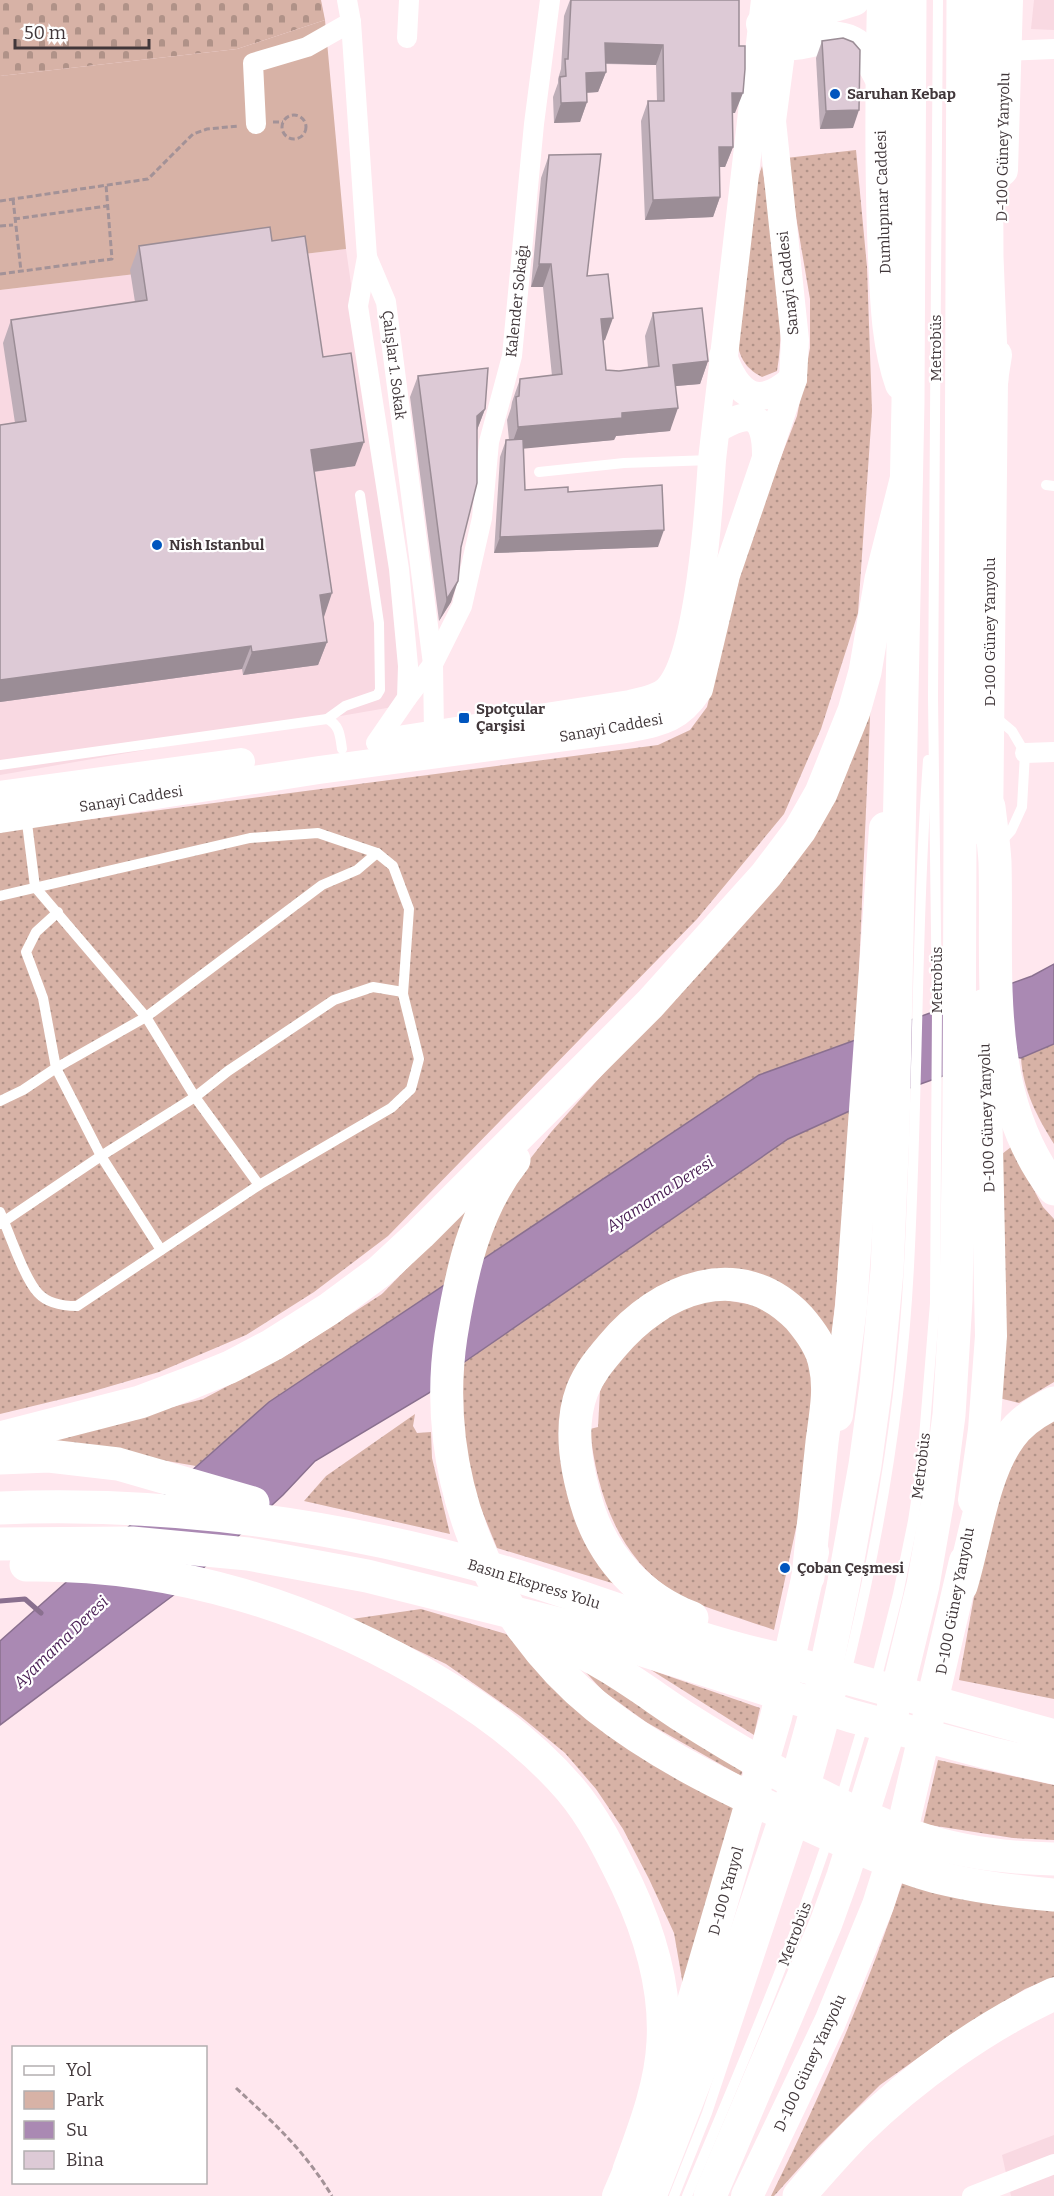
<svg xmlns="http://www.w3.org/2000/svg" width="1054" height="2196" font-family="Bitter,serif">
<style>
.built{fill:#f9d9e2}
.grass{fill:url(#grass-dots)}
.cemetery{fill:url(#cemetery-stones)}
.park{fill:#d7b2a6}
.water{fill:#aa89b3;stroke:#8a708f;stroke-width:1.5}
.lines{fill:none;stroke-linecap:round;stroke-linejoin:round}
.stream{stroke:#8a708f;stroke-width:5}
.path{stroke:#a39297;stroke-width:3;stroke-dasharray:6 3;stroke-linecap:butt}
.service{stroke:#fff;stroke-width:10}
.minor{stroke:#fff;stroke-width:20}
.secondary{stroke:#fff;stroke-width:28}
.primary{stroke:#fff;stroke-width:32}
.trunk{stroke:#fff;stroke-width:33}
.motorway{stroke:#fff;stroke-width:33}
.wall{fill:#beaeb8}
.shaded-wall{fill:#9b8d96}
.building{fill:#ddcad6;stroke:#9b8d96;stroke-width:1.5}
.poi-dot{fill:#0055be;stroke:#fff;stroke-width:2}
.labels{text-anchor:middle;dominant-baseline:central;stroke-width:4.5;stroke-linejoin:round;paint-order:stroke}
.poi-label{font-size:15px;font-weight:bold;fill:#41373a;stroke:#fff;text-anchor:start}
.street-label{font-size:15px;fill:#41373a;stroke:#fff}
.water-label{font-size:16px;font-style:italic;fill:#4c2257;stroke:#fff}
</style>
<defs>
<pattern id="grass-dots" width="8" height="8" patternUnits="userSpaceOnUse" patternTransform="scale(1.5)"><rect width="8" height="8" fill="#d7b2a6"/><path d="M2 2h.1M6 6h.1" fill="none" stroke="#b09288" stroke-width="1.8" stroke-linecap="round"/></pattern>
<pattern id="cemetery-stones" width="16" height="16" patternUnits="userSpaceOnUse" patternTransform="scale(1.5)"><rect width="16" height="16" fill="#d7b2a6"/><path d="M2 7V4a2 2 0 0 1 4 0v3zM10 15v-3a2 2 0 0 1 4 0v3z" fill="#b09288"/></pattern>
</defs>
<rect width="100%" height="100%" fill="#ffe7ee"/>
<!-- built -->
<g class="built">
<path d="M1034 0H1054V30L1031 29Z"/>
<path d="M346 249 410 704 0 775V290Z"/>
<path d="M1054 2135V2196H1011L1002 2155Z"/>
</g>
<!-- grass -->
<g class="grass">
<path d="M856 150 867 267 872 411 858 613 821 729 784 814 697 919 388 1236 314 1292 246 1335 159 1372 87 1393 0 1414V831L658 745 690 730 707 707 749 539 797 416 810 348V299L786 158Z"/>
<path d="M762 166C772 228 788 309 777 371L762 377C743 367 739 355 736 336L758 178Z"/>
<path d="M871 695 856 1040 759 1075 477 1263 508 1187 552 1131 811 841Z"/>
<path d="M1054 1044V1144C1037 1117 1023 1090 1021 1058Z"/>
<path d="M854 1109 832 1335 695 1273 657 1287 613 1323 563 1411 615 1584 497 1548 472 1487 459 1431 460 1365 788 1139Z"/>
<path d="M1011 1147 1043 1207 1054 1219V1382L1019 1403 999 1398 1002 1154Z"/>
<path d="M467 1207 446 1284 269 1402 196 1466 45 1440 203 1399 292 1352 382 1294Z"/>
<path d="M713 1298 778 1309 818 1368 798 1519 774 1630C741 1618 704 1609 674 1592 618 1558 596 1491 590 1429L598 1427 600 1391 609 1371 664 1314Z"/>
<path d="M415 1414 413 1426 417 1433 431 1432 432 1458 450 1534 304 1501 326 1476Z"/>
<path d="M1054 1416V1699L959 1680 991 1502 1011 1454Z"/>
<path d="M421 1609 506 1634 535 1665 735 1803 683 1985 674 1933 649 1879 623 1829 596 1789 565 1753 520 1716 446 1664 352 1619Z"/>
<path d="M578 1664 744 1765 741 1776 646 1722 603 1691Z"/>
<path d="M651 1670 760 1708 754 1735Z"/>
<path d="M938 1760 1054 1785V1840L1013 1838 923 1824Z"/>
<path d="M903 1881 1054 1911V1977L1025 1989 949 2036 880 2085 819 2146 774 2196H771C822 2093 867 1990 903 1881Z"/>
</g>
<!-- cemetery -->
<path class="cemetery" d="M0 0H321L325 20 237 49 0 76Z"/>
<!-- park -->
<path class="park" d="M325 20 346 249 0 290V76L237 49Z"/>
<!-- water -->
<path class="water" d="M1054 964V1044L1021 1058 1001 1055 865 1104 788 1139 460 1365 429 1393 315 1461 283 1495 175 1594 0 1725V1641L269 1402 759 1075 1032 976Z"/>
<g class="lines">
<!-- stream -->
<path class="stream" d="M0 1601 25 1599 41 1613"/>
<!-- path -->
<g class="path">
<circle cx="294" cy="127" r="12"/>
<path d="M273 122H283"/>
<path d="M13 199 21 271"/>
<path d="M0 201 148 179 193 134 207 129 239 126"/>
<path d="M14 219 107 206"/>
<path d="M0 226 13 225"/>
<path d="M0 274 112 259 106 185"/>
<path d="M236 2088C275 2124 304 2150 332 2196"/>
</g>
<!-- service -->
<g class="service">
<path d="M539 472 624 463 712 460"/>
<path d="M1046 485 1054 486"/>
<path d="M993 715 1012 731 1025 753 1022 807 1011 831 1001 842"/>
<path d="M327 719 345 706 377 695 380 690 379 623 360 495"/>
<path d="M0 765 327 719C340 725 340 736 342 749"/>
<path d="M26 815 35 887 146 1017 195 1097 259 1185"/>
<path d="M0 896 250 838 318 833 377 853 393 866 409 909 403 994 419 1059 411 1089 391 1108 259 1185 77 1306C64 1306 48 1304 38 1293 24 1278 9 1232 0 1212"/>
<path d="M0 1101 23 1090 56 1068 43 998 26 952 36 932 58 912"/>
<path d="M0 1224 101 1156 195 1097 228 1071 334 1000 373 987 403 992"/>
<path d="M161 1250 101 1156 56 1068 146 1017 322 885 357 870 377 853"/>
<path d="M875 1684 898 1594 913 1521 922 1462 935 1303 937 1010 933 697 938 0"/>
<path d="M815 1788C865 1617 900 1443 909 1266 918 1097 916 929 928 760"/>
<path d="M840 1802 864 1722"/>
<path d="M674 2196 707 2113 803 1825"/>
<path d="M687 2196C737 2077 788 1959 829 1836"/>
</g>
<!-- minor -->
<g class="minor">
<path d="M347 0 351 22 367 257 386 302 433 664 434 734"/>
<path d="M407 38 409 0"/>
<path d="M1004 51 1054 49"/>
<path d="M256 124 253 63 307 47 351 22"/>
<path d="M367 257 358 306 399 569 408 666 407 698 376 743"/>
<path d="M407 698 433 664 462 606 482 518 489 442 512 356 534 124 550 0"/>
<path d="M1025 753 1054 752"/>
<path d="M972 2196 1054 2164"/>
</g>
<!-- secondary -->
<g class="secondary">
<path d="M723 356C738 396 758 410 793 379"/>
<path d="M717 429C751 408 766 415 766 455"/>
<path d="M385 742 630 704C642 701 660 698 668 689 699 656 709 508 712 460L765 0"/>
<path d="M0 795 241 762"/>
<path d="M0 819 319 770 625 729C660 722 678 721 699 689L726 575 793 379 795 340 772 121 788 0"/>
</g>
<!-- primary -->
<g class="primary">
<path d="M854 0 785 21 762 24C786 67 818 25 852 42 866 49 874 66 881 79"/>
<path d="M883 0C881 86 880 171 884 257 886 299 887 345 901 384"/>
<path d="M1002 170 1007 0"/>
<path d="M987 832 992 380 996 355"/>
<path d="M837 1415 851 1307 885 828"/>
<path d="M974 1500 984 1430 991 1336 984 1005"/>
<path d="M664 2088 683 2036 776 1717 813 1552"/>
<path d="M618 2196 640 2145"/>
<path d="M747 2196 830 2022 878 1905 903 1826 965 1561"/>
</g>
<!-- trunk -->
<g class="trunk">
<path d="M986 0 987 257 992 380"/>
<path d="M650 2196 707 2050 793 1795 820 1696 843 1587 865 1465 876 1385 887 1271 893 1131 908 402 910 0"/>
<path d="M710 2196 826 1923 843 1876 885 1742 923 1585 938 1499 949 1415 956 1300 959 1114 963 0"/>
</g>
<!-- motorway -->
<g class="motorway">
<path d="M989 807C991 825 994 844 995 862 998 972 982 1096 1054 1189"/>
<path d="M514 1160C474 1210 461 1274 451 1336 430 1474 487 1618 597 1707 656 1754 726 1788 795 1819 845 1841 895 1868 949 1880 983 1888 1019 1892 1054 1895"/>
<path d="M0 1438 140 1402 193 1382 230 1367 272 1345 329 1309 379 1272 420 1234 650 1004 766 875 800 830 821 793 854 711 865 672 881 579 906 480"/>
<path d="M0 1458 49 1456 118 1464 253 1503"/>
<path d="M0 1508C170 1501 344 1525 507 1573 596 1599 681 1637 771 1657L1054 1736"/>
<path d="M0 1544 132 1543 248 1554 367 1576 567 1626 851 1716 989 1753 1054 1768"/>
<path d="M26 1565C174 1563 315 1607 441 1684 489 1713 533 1746 570 1789 594 1817 611 1852 627 1885 650 1934 666 1988 663 2042 661 2086 644 2129 629 2170"/>
<path d="M961 1586C975 1541 982 1475 1010 1437 1021 1421 1037 1411 1054 1403"/>
<path d="M692 1618C643 1599 606 1561 589 1511 577 1474 568 1428 582 1391 589 1373 600 1360 612 1346 660 1288 740 1256 799 1318 811 1332 822 1347 825 1365 831 1390 825 1417 822 1442 817 1487 813 1532 808 1577"/>
<path d="M559 1642C605 1660 643 1690 684 1717 752 1760 839 1810 915 1837 958 1852 1008 1858 1054 1859"/>
<path d="M799 2196C818 2174 837 2152 858 2131 914 2077 983 2027 1054 1994"/>
</g>
</g>
<!-- wall -->
<g class="wall">
<path d="M570 0H739L735 113H732L733 147 725 167H719L720 197 713 217 645 220 641 121 648 101H657L656 65 605 64 606 72 598 92 587 93V102L580 122 554 123 553 97 558 83V79L561 69 564 16Z"/>
<path d="M822 41 853 128 820 129 816 58Z"/>
<path d="M549 155 587 276 605 340 603 341 606 370 619 371 648 367 645 336 653 313 708 361 700 384 675 386 670 431 616 436 614 440 523 448 525 490 568 492 658 547 494 553 500 457 506 440H509L507 420 511 408 512 402 520 379 552 376 543 287H531L541 178Z"/>
<path d="M272 241 323 357 355 466 314 472 323 617 327 642 318 665 243 675 242 669 0 702V425L15 423 3 343 11 320 135 302 130 270 139 246Z"/>
<path d="M418 376 485 409 477 430 461 547 451 602 439 621 410 397Z"/>
</g>
<!-- shaded-wall -->
<g class="shaded-wall">
<path d="M605 43 663 45 656 65 597 63Z"/>
<path d="M606 72 598 92 579 93 586 73Z"/>
<path d="M732 93H743L735 113H725Z"/>
<path d="M587 102 580 122 554 123 561 103Z"/>
<path d="M859 110 853 128 820 129 826 111Z"/>
<path d="M719 147H733L725 167H712Z"/>
<path d="M720 197 713 217 645 220 653 200Z"/>
<path d="M539 264H551L543 287H531Z"/>
<path d="M613 318 605 340 592 342 601 319Z"/>
<path d="M708 361 700 384 665 387 673 365Z"/>
<path d="M678 408 670 431 616 436 614 440 510 450 518 427 622 413Z"/>
<path d="M485 409 477 430V416Z"/>
<path d="M364 442 355 466 303 473 311 450Z"/>
<path d="M664 530 658 547 494 553 500 537Z"/>
<path d="M458 581 451 602 439 621 447 599Z"/>
<path d="M332 593 324 617 312 618 320 595Z"/>
<path d="M327 642 318 665 243 675 252 652Z"/>
<path d="M251 646 242 669 0 702V680Z"/>
</g>
<!-- building -->
<g class="building">
<path d="M571 0H739V46H745V69L743 93H732L733 147H719L720 197 653 200 648 101H664L663 45 605 43 606 72 586 73 587 102 561 103 560 77 566 76 565 59H568Z"/>
<path d="M843 38 853 42 860 50 859 110 826 111 822 41Z"/>
<path d="M601 154 587 276 608 274 613 318 601 319 606 370 619 371 659 366 653 313 702 308 708 361 673 365 678 408 622 413V418L518 427 516 397 519 396 520 379 562 374 551 264H539L549 155Z"/>
<path d="M270 227 272 241 305 236 323 357 351 353 364 442 311 450 332 593 320 595 327 642 252 652 251 646 0 680V425L26 421 11 320 147 300 139 246Z"/>
<path d="M488 368 485 409 477 416V483L461 547 458 581 447 599 418 376Z"/>
<path d="M523 439 525 490 568 487V492L662 485 664 530 500 537 506 440Z"/>
</g>
<!-- markers -->
<g class="poi-dot">
<circle cx="835" cy="94" r="6"/>
<circle cx="157" cy="545" r="6"/>
<rect x="458" y="712" width="12" height="12" rx="3"/>
<circle cx="785" cy="1568" r="6"/>
</g>
<g class="labels">
<!-- poi labels -->
<g class="poi-label">
<text x="847" y="94">Saruhan Kebap</text>
<text x="169" y="545">Nish Istanbul</text>
<text x="476" y="709">Spotçular<tspan x="476" dy="17">Çarşisi</tspan></text>
<text x="797" y="1568">Çoban Çeşmesi</text>
</g>
<!-- street labels -->
<g class="street-label">
<text transform="translate(1003 147) rotate(-89)">D-100 Güney Yanyolu</text>
<text transform="translate(883 202) rotate(-92)">Dumlupınar Caddesi</text>
<text transform="translate(788 283) rotate(-96)">Sanayi Caddesi</text>
<text transform="translate(517 301) rotate(-84)">Kalender Sokağı</text>
<text transform="translate(936 348) rotate(-90)">Metrobüs</text>
<text transform="translate(394 365) rotate(83)">Çalışlar 1. Sokak</text>
<text transform="translate(990 632) rotate(-90)">D-100 Güney Yanyolu</text>
<text transform="translate(611 728) rotate(-10)">Sanayi Caddesi</text>
<text transform="translate(131 799) rotate(-9)">Sanayi Caddesi</text>
<text transform="translate(937 980) rotate(-90)">Metrobüs</text>
<text transform="translate(987 1118) rotate(-92)">D-100 Güney Yanyolu</text>
<text transform="translate(921 1466) rotate(-83)">Metrobüs</text>
<text transform="translate(534 1584) rotate(17)">Basın Ekspress Yolu</text>
<text transform="translate(955 1601) rotate(-79)">D-100 Güney Yanyolu</text>
<text transform="translate(726 1891) rotate(-74)">D-100 Yanyol</text>
<text transform="translate(795 1934) rotate(-69)">Metrobüs</text>
<text transform="translate(810 2063) rotate(-65)">D-100 Güney Yanyolu</text>
</g>
<!-- water labels -->
<g class="water-label">
<text transform="translate(660 1194) rotate(-33)">Ayamama Deresi</text>
<text transform="translate(61 1642) rotate(-44)">Ayamama Deresi</text>
</g>
</g>
<!-- legend -->
<rect x="12" y="2046" width="195" height="138" fill="#ffffff" stroke="#b3afb0" stroke-width="1.5"/>
<rect x="24" y="2066" width="30" height="9" fill="#ffffff" stroke="#b3afb0" stroke-width="1.5"/>
<text x="66" y="2076" font-size="18" fill="#41373a">Yol</text>
<rect x="24" y="2091" width="30" height="18" fill="#d7b2a6" stroke="#b3afb0" stroke-width="1.5"/>
<text x="66" y="2106" font-size="18" fill="#41373a">Park</text>
<rect x="24" y="2121" width="30" height="18" fill="#aa89b3" stroke="#b3afb0" stroke-width="1.5"/>
<text x="66" y="2136" font-size="18" fill="#41373a">Su</text>
<rect x="24" y="2151" width="30" height="18" fill="#ddcad6" stroke="#b3afb0" stroke-width="1.5"/>
<text x="66" y="2166" font-size="18" fill="#41373a">Bina</text>
<!-- scale -->
<path d="M15 39v9h134v-9" fill="none" stroke="#41373a" stroke-width="3"/>
<text x="24" y="39" font-size="18" fill="#41373a" stroke="#ffffff" stroke-width="4.5" paint-order="stroke">50 m</text>
</svg>
